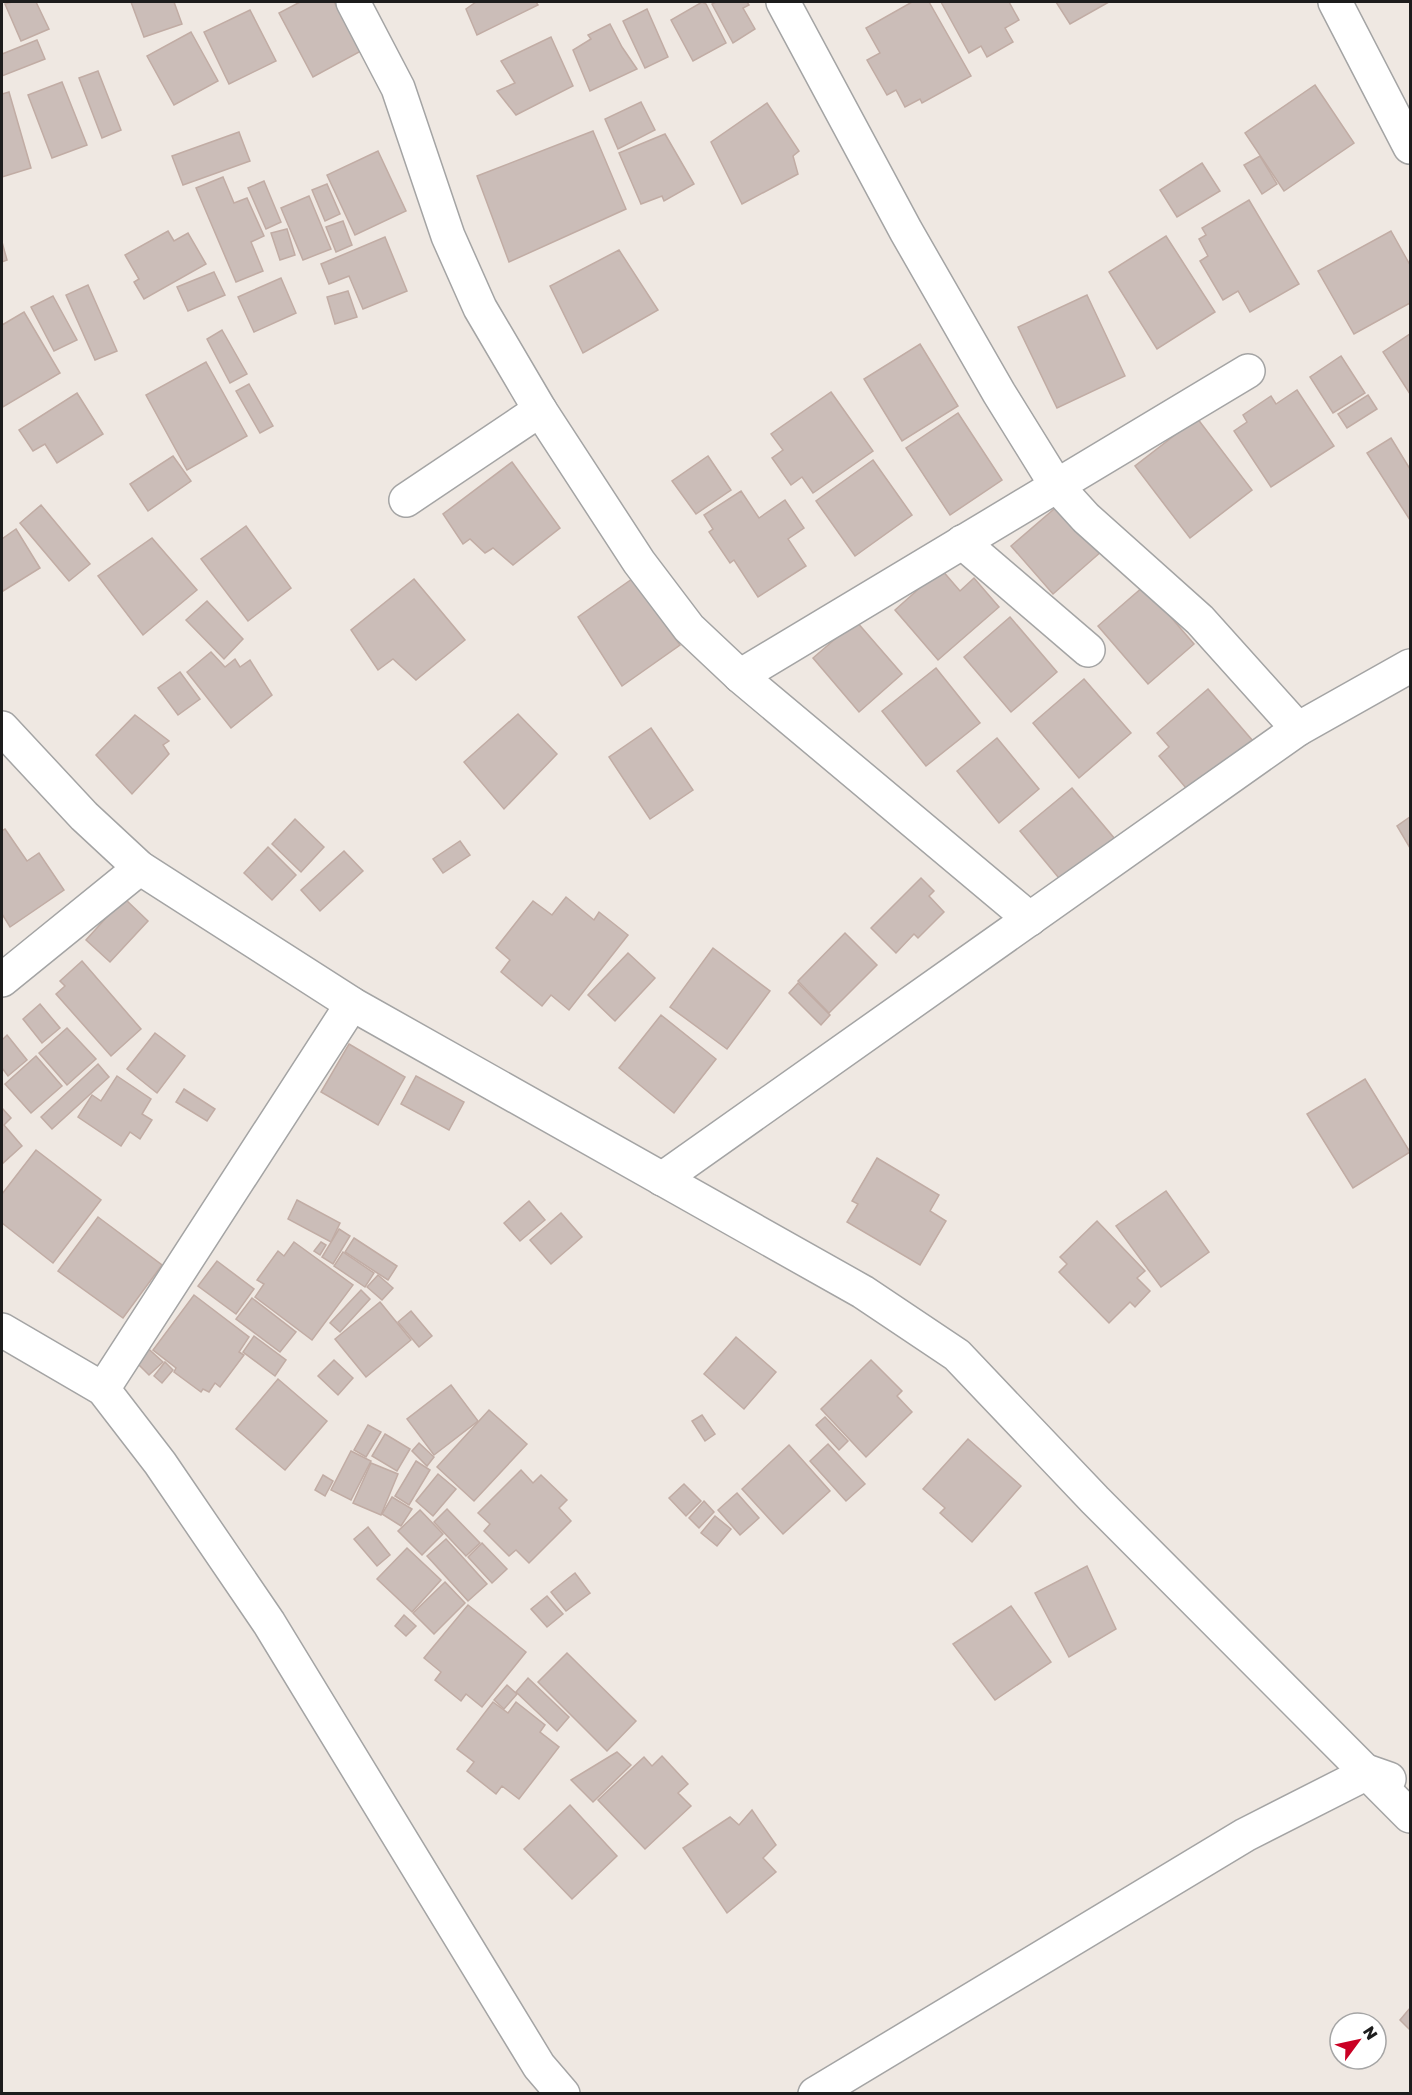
<svg xmlns="http://www.w3.org/2000/svg" width="1412" height="2095" font-family="'Golos Text',sans-serif">
<style>
.building{fill:#cbbdb8;stroke:#c1aca4;stroke-width:1.5}
.lines{fill:none;stroke-linecap:round;stroke-linejoin:round}
.minor-casing{stroke:#a4a4a4;stroke-width:36}
.minor{stroke:#fff;stroke-width:33}
</style>
<rect width="100%" height="100%" fill="#efe8e2"/>
<!-- building -->
<g class="building">
<path d="M12 2H36L49 29 21 41 5 4Z"/>
<path d="M131 2H174L182 24 144 37Z"/>
<path d="M300 2H334L361 51 313 77 279 13Z"/>
<path d="M476 2H536L538 5 477 35 466 9Z"/>
<path d="M702 2 706 4 726 43 693 61 671 20Z"/>
<path d="M716 2H747L749 5 743 8 755 29 733 43 712 4Z"/>
<path d="M912 2H929L971 76 922 103 920 99 905 107 896 90 887 95 867 60 880 53 866 28Z"/>
<path d="M941 2H1009L1019 20 1005 28 1013 42 987 57 981 46 969 53Z"/>
<path d="M1056 2H1109L1070 24Z"/>
<path d="M647 9 668 57 645 68 623 21Z"/>
<path d="M250 10 276 61 229 84 204 32Z"/>
<path d="M610 24 622 47 637 69 590 91 573 50 591 39 588 35Z"/>
<path d="M191 32 218 81 174 105 147 56Z"/>
<path d="M551 37 573 86 516 115 497 91 515 83 501 61Z"/>
<path d="M37 40 45 59 2 76V54Z"/>
<path d="M98 71 121 130 102 138 79 78Z"/>
<path d="M62 82 87 145 52 158 28 95Z"/>
<path d="M1315 85 1354 143 1284 191 1245 133Z"/>
<path d="M9 92 31 168 2 177V94Z"/>
<path d="M641 102 655 130 618 149 605 119Z"/>
<path d="M767 103 799 151 793 156 798 174 742 204 711 142Z"/>
<path d="M593 131 626 209 509 262 477 176Z"/>
<path d="M239 132 250 161 183 185 172 156Z"/>
<path d="M665 134 694 184 664 201 662 196 641 204 619 153Z"/>
<path d="M378 151 406 211 355 235 327 175Z"/>
<path d="M1260 156 1277 184 1262 194 1244 165Z"/>
<path d="M1202 163 1220 191 1177 217 1160 190Z"/>
<path d="M223 177 234 203 247 198 264 236 251 242 263 271 236 282 196 188Z"/>
<path d="M264 181 281 222 266 229 248 188Z"/>
<path d="M327 184 340 214 325 221 312 190Z"/>
<path d="M309 196 331 249 303 260 281 208Z"/>
<path d="M1249 200 1299 284 1250 312 1238 291 1223 300 1200 261 1208 256 1199 239 1206 235 1202 228Z"/>
<path d="M343 221 352 245 336 252 326 227Z"/>
<path d="M287 229 295 255 280 260 271 233Z"/>
<path d="M168 231 174 241 188 233 206 264 144 299 134 282 139 279 125 255Z"/>
<path d="M1391 231 1410 265V303L1354 334 1318 271Z"/>
<path d="M1166 236 1215 312 1157 349 1109 272Z"/>
<path d="M385 237 407 291 363 309 349 276 329 284 321 264Z"/>
<path d="M2 242 7 260 2 262Z"/>
<path d="M619 250 658 310 583 353 550 286Z"/>
<path d="M214 272 225 295 188 311 177 287Z"/>
<path d="M281 278 296 313 254 332 238 297Z"/>
<path d="M88 285 117 351 95 360 66 295Z"/>
<path d="M348 291 357 317 335 324 327 297Z"/>
<path d="M1087 295 1125 376 1057 408 1018 327Z"/>
<path d="M53 296 77 340 54 351 31 307Z"/>
<path d="M24 312 60 373 3 407 2 404V325Z"/>
<path d="M222 330 247 374 230 383 207 339Z"/>
<path d="M1410 334V394L1383 352Z"/>
<path d="M920 344 958 406 902 441 864 379Z"/>
<path d="M1341 356 1365 393 1333 413 1310 377Z"/>
<path d="M206 362 247 436 187 470 146 395Z"/>
<path d="M249 384 273 426 260 433 236 391Z"/>
<path d="M1297 390 1334 446 1271 487 1234 431 1247 422 1243 415 1271 396 1276 404Z"/>
<path d="M831 392 873 451 813 493 802 477 791 485 772 458 783 450 771 434Z"/>
<path d="M77 393 103 434 57 463 45 444 33 451 19 430Z"/>
<path d="M1368 395 1377 409 1347 428 1338 414Z"/>
<path d="M958 413 1002 480 950 515 906 448Z"/>
<path d="M1197 418 1252 490 1190 538 1135 466Z"/>
<path d="M1391 438 1410 469V520L1367 453Z"/>
<path d="M173 456 191 481 148 511 130 484Z"/>
<path d="M708 456 731 490 696 514 672 481Z"/>
<path d="M873 460 912 515 855 556 816 501Z"/>
<path d="M512 462 560 528 513 565 493 548 485 553 470 539 463 544 443 514Z"/>
<path d="M741 491 759 518 785 500 804 528 788 539 806 566 758 597 734 560 730 563 709 532 713 529 704 515Z"/>
<path d="M1061 503 1102 551 1053 594 1011 546Z"/>
<path d="M41 505 90 564 69 581 20 523Z"/>
<path d="M246 526 291 588 248 621 201 559Z"/>
<path d="M16 529 40 568 3 591 2 588V539Z"/>
<path d="M152 538 197 590 143 635 98 576Z"/>
<path d="M941 569 960 591 974 578 999 607 938 660 895 610Z"/>
<path d="M414 579 465 640 416 680 393 659 378 670 351 630Z"/>
<path d="M632 579 680 645 622 686 578 617Z"/>
<path d="M1144 586 1194 644 1148 684 1098 626Z"/>
<path d="M207 601 243 639 224 659 186 620Z"/>
<path d="M1010 617 1057 672 1011 712 964 657Z"/>
<path d="M856 621 902 674 859 712 813 658Z"/>
<path d="M211 652 225 667 235 659 240 667 250 660 272 695 231 728 187 672Z"/>
<path d="M936 668 980 723 926 766 882 711Z"/>
<path d="M180 672 200 699 178 715 158 688Z"/>
<path d="M1084 679 1131 733 1079 778 1033 723Z"/>
<path d="M1208 689 1253 741 1191 794 1159 756 1169 747 1157 733Z"/>
<path d="M518 714 557 754 504 809 464 762Z"/>
<path d="M135 715 169 741 163 745 169 754 132 794 96 755Z"/>
<path d="M651 728 693 790 650 819 609 757Z"/>
<path d="M997 738 1039 789 999 823 957 771Z"/>
<path d="M1072 788 1115 839 1063 883 1020 831Z"/>
<path d="M1410 817V848L1397 826Z"/>
<path d="M295 819 324 847 301 872 272 844Z"/>
<path d="M5 829 27 861 39 853 64 890 10 927 2 914V831Z"/>
<path d="M460 841 470 855 443 873 433 859Z"/>
<path d="M268 847 296 875 272 900 244 873Z"/>
<path d="M344 851 363 871 320 911 301 890Z"/>
<path d="M921 878 934 891 929 896 944 912 918 938 914 934 896 953 871 928Z"/>
<path d="M566 897 594 920 599 912 628 935 569 1010 551 995 542 1006 501 972 510 960 496 948 533 901 552 915Z"/>
<path d="M124 898 148 921 110 962 86 940Z"/>
<path d="M845 933 877 965 829 1013 798 981Z"/>
<path d="M713 948 770 991 727 1049 670 1007Z"/>
<path d="M628 953 655 978 615 1021 588 995Z"/>
<path d="M82 961 141 1029 111 1056 56 994 65 986 60 981Z"/>
<path d="M798 983 830 1015 821 1025 789 993Z"/>
<path d="M40 1004 60 1028 42 1043 23 1019Z"/>
<path d="M661 1015 716 1059 674 1113 619 1068Z"/>
<path d="M67 1028 96 1059 67 1085 39 1053Z"/>
<path d="M155 1033 185 1056 157 1093 127 1069Z"/>
<path d="M7 1035 27 1060 8 1076 2 1068V1040Z"/>
<path d="M349 1044 405 1077 378 1125 321 1092Z"/>
<path d="M36 1056 62 1086 31 1113 5 1084Z"/>
<path d="M98 1064 109 1077 52 1129 41 1117Z"/>
<path d="M117 1076 151 1099 142 1114 152 1120 140 1139 130 1132 121 1146 78 1117 92 1095 101 1101Z"/>
<path d="M416 1076 464 1102 449 1130 401 1104Z"/>
<path d="M1365 1079 1410 1152 1353 1188 1307 1114Z"/>
<path d="M184 1089 215 1109 207 1121 176 1102Z"/>
<path d="M2 1108 11 1118 4 1125 22 1146 2 1164Z"/>
<path d="M36 1150 101 1200 53 1263 2 1223V1194Z"/>
<path d="M877 1158 939 1195 930 1211 946 1221 920 1265 847 1222 858 1204 852 1201Z"/>
<path d="M1166 1191 1209 1252 1161 1287 1116 1226Z"/>
<path d="M297 1200 340 1223 331 1242 288 1219Z"/>
<path d="M529 1201 545 1220 520 1241 504 1223Z"/>
<path d="M561 1213 582 1237 551 1264 530 1240Z"/>
<path d="M98 1217 162 1265 123 1318 58 1271Z"/>
<path d="M1097 1221 1145 1271 1137 1278 1150 1291 1135 1307 1130 1302 1109 1323 1059 1272 1067 1264 1060 1257Z"/>
<path d="M339 1229 350 1236 333 1264 322 1257Z"/>
<path d="M354 1238 397 1266 388 1280 345 1252Z"/>
<path d="M294 1242 353 1285 312 1340 255 1297 264 1284 257 1280 278 1251 284 1256Z"/>
<path d="M321 1242 326 1245 320 1255 314 1251Z"/>
<path d="M343 1252 374 1273 365 1287 334 1266Z"/>
<path d="M217 1261 254 1289 236 1314 198 1286Z"/>
<path d="M378 1275 393 1288 382 1300 367 1287Z"/>
<path d="M361 1290 370 1299 340 1332 330 1323Z"/>
<path d="M194 1295 249 1337 239 1352 244 1355 220 1387 215 1383 209 1392 203 1389 201 1392 174 1372 176 1368 153 1350Z"/>
<path d="M252 1298 296 1332 280 1352 236 1319Z"/>
<path d="M380 1302 411 1340 366 1377 335 1339Z"/>
<path d="M411 1311 432 1336 419 1347 398 1322Z"/>
<path d="M254 1336 286 1360 275 1376 243 1352Z"/>
<path d="M736 1337 776 1372 744 1409 704 1374Z"/>
<path d="M141 1342 163 1362 149 1375 129 1355Z"/>
<path d="M334 1360 353 1378 338 1395 318 1376Z"/>
<path d="M871 1360 902 1391 897 1396 912 1412 866 1457 821 1409Z"/>
<path d="M165 1362 173 1370 162 1383 154 1376Z"/>
<path d="M278 1379 327 1421 285 1470 236 1429Z"/>
<path d="M451 1385 478 1421 434 1455 407 1419Z"/>
<path d="M489 1410 527 1444 474 1501 437 1467Z"/>
<path d="M702 1415 715 1434 705 1441 692 1421Z"/>
<path d="M825 1417 848 1441 839 1450 816 1425Z"/>
<path d="M368 1425 381 1432 366 1457 354 1450Z"/>
<path d="M385 1434 410 1449 397 1471 372 1456Z"/>
<path d="M968 1439 1021 1486 972 1542 940 1513 945 1508 923 1489Z"/>
<path d="M419 1443 434 1457 427 1466 412 1451Z"/>
<path d="M828 1444 865 1484 846 1501 810 1461Z"/>
<path d="M789 1445 830 1491 783 1534 742 1489Z"/>
<path d="M351 1451 371 1461 351 1500 331 1490Z"/>
<path d="M416 1461 430 1470 409 1505 395 1496Z"/>
<path d="M371 1463 398 1474 381 1515 353 1503Z"/>
<path d="M521 1470 533 1483 541 1475 567 1500 559 1508 571 1521 529 1563 516 1550 509 1556 484 1531 490 1524 478 1513Z"/>
<path d="M438 1474 456 1489 433 1516 416 1501Z"/>
<path d="M323 1475 333 1481 325 1496 315 1490Z"/>
<path d="M684 1484 701 1501 686 1516 669 1498Z"/>
<path d="M737 1493 759 1518 740 1535 718 1510Z"/>
<path d="M392 1497 412 1509 401 1526 382 1514Z"/>
<path d="M704 1501 714 1512 699 1528 689 1518Z"/>
<path d="M447 1509 480 1543 466 1556 434 1522Z"/>
<path d="M420 1510 443 1534 422 1555 398 1531Z"/>
<path d="M715 1516 731 1529 717 1546 701 1533Z"/>
<path d="M368 1527 390 1555 377 1566 354 1539Z"/>
<path d="M446 1539 487 1584 468 1601 427 1556Z"/>
<path d="M482 1543 507 1569 492 1583 468 1557Z"/>
<path d="M407 1548 441 1580 412 1612 377 1579Z"/>
<path d="M1087 1566 1116 1629 1069 1657 1035 1593Z"/>
<path d="M575 1573 590 1593 566 1611 551 1592Z"/>
<path d="M445 1582 465 1603 434 1634 413 1613Z"/>
<path d="M547 1596 563 1614 547 1627 531 1609Z"/>
<path d="M468 1605 526 1652 482 1707 466 1694 461 1701 435 1680 441 1672 424 1658Z"/>
<path d="M1011 1606 1051 1662 995 1700 953 1644Z"/>
<path d="M404 1615 416 1626 406 1636 395 1626Z"/>
<path d="M567 1653 636 1721 607 1751 538 1682Z"/>
<path d="M528 1678 569 1717 557 1731 516 1692Z"/>
<path d="M507 1685 517 1694 504 1709 494 1700Z"/>
<path d="M493 1702 508 1713 516 1702 545 1725 540 1732 559 1747 519 1799 502 1786 496 1794 467 1771 474 1762 457 1749Z"/>
<path d="M617 1752 631 1765 593 1802 571 1780Z"/>
<path d="M662 1756 688 1784 678 1793 691 1806 645 1849 598 1800 644 1757 652 1766Z"/>
<path d="M570 1805 617 1856 572 1899 524 1849Z"/>
<path d="M752 1810 776 1845 763 1858 776 1872 727 1913 683 1848 730 1817 739 1825Z"/>
<path d="M1410 2008V2030L1400 2020Z"/>
</g>
<g class="lines">
<defs>
<g id="minor">
<path d="M353 2 398 88 448 236 480 308 540 410 639 562 689 628 740 676 1030 919"/>
<path d="M783 2 906 231 999 393 1056 485 1086 518 1200 620 1298 729"/>
<path d="M1335 2 1410 147"/>
<path d="M406 500 540 410"/>
<path d="M962 542 1088 650"/>
<path d="M740 676 1248 371"/>
<path d="M2 728 84 816 140 868 352 1004 863 1292 957 1355 1095 1500 1410 1816"/>
<path d="M2 980 140 868"/>
<path d="M662 1179 1298 729 1410 666"/>
<path d="M2 1330 103 1389 160 1463 269 1623 539 2066 563 2094"/>
<path d="M103 1389 352 1004"/>
<path d="M815 2094 1245 1835 1369 1772 1389 1779"/>
</g>
</defs>
<!-- minor casing -->
<use href="#minor" class="minor-casing"/>
<!-- minor -->
<use href="#minor" class="minor"/>
</g>
<!-- border -->
<rect width="1412" height="2095" fill="none" stroke="#1d1d1d" stroke-width="6"/>
<!-- north arrow -->
<g transform="translate(1358 2041) rotate(57)"><circle r="28" fill="#ffffff" stroke="#a5a5a5" stroke-width="1.5"/>
<path d="M0-4.5L10 22L0 15L-10 22Z" fill="#ca0024"/>
<text y="-9" font-size="16" font-weight="bold" text-anchor="middle" fill="#1d1d1d">N</text>
</g>
</svg>
